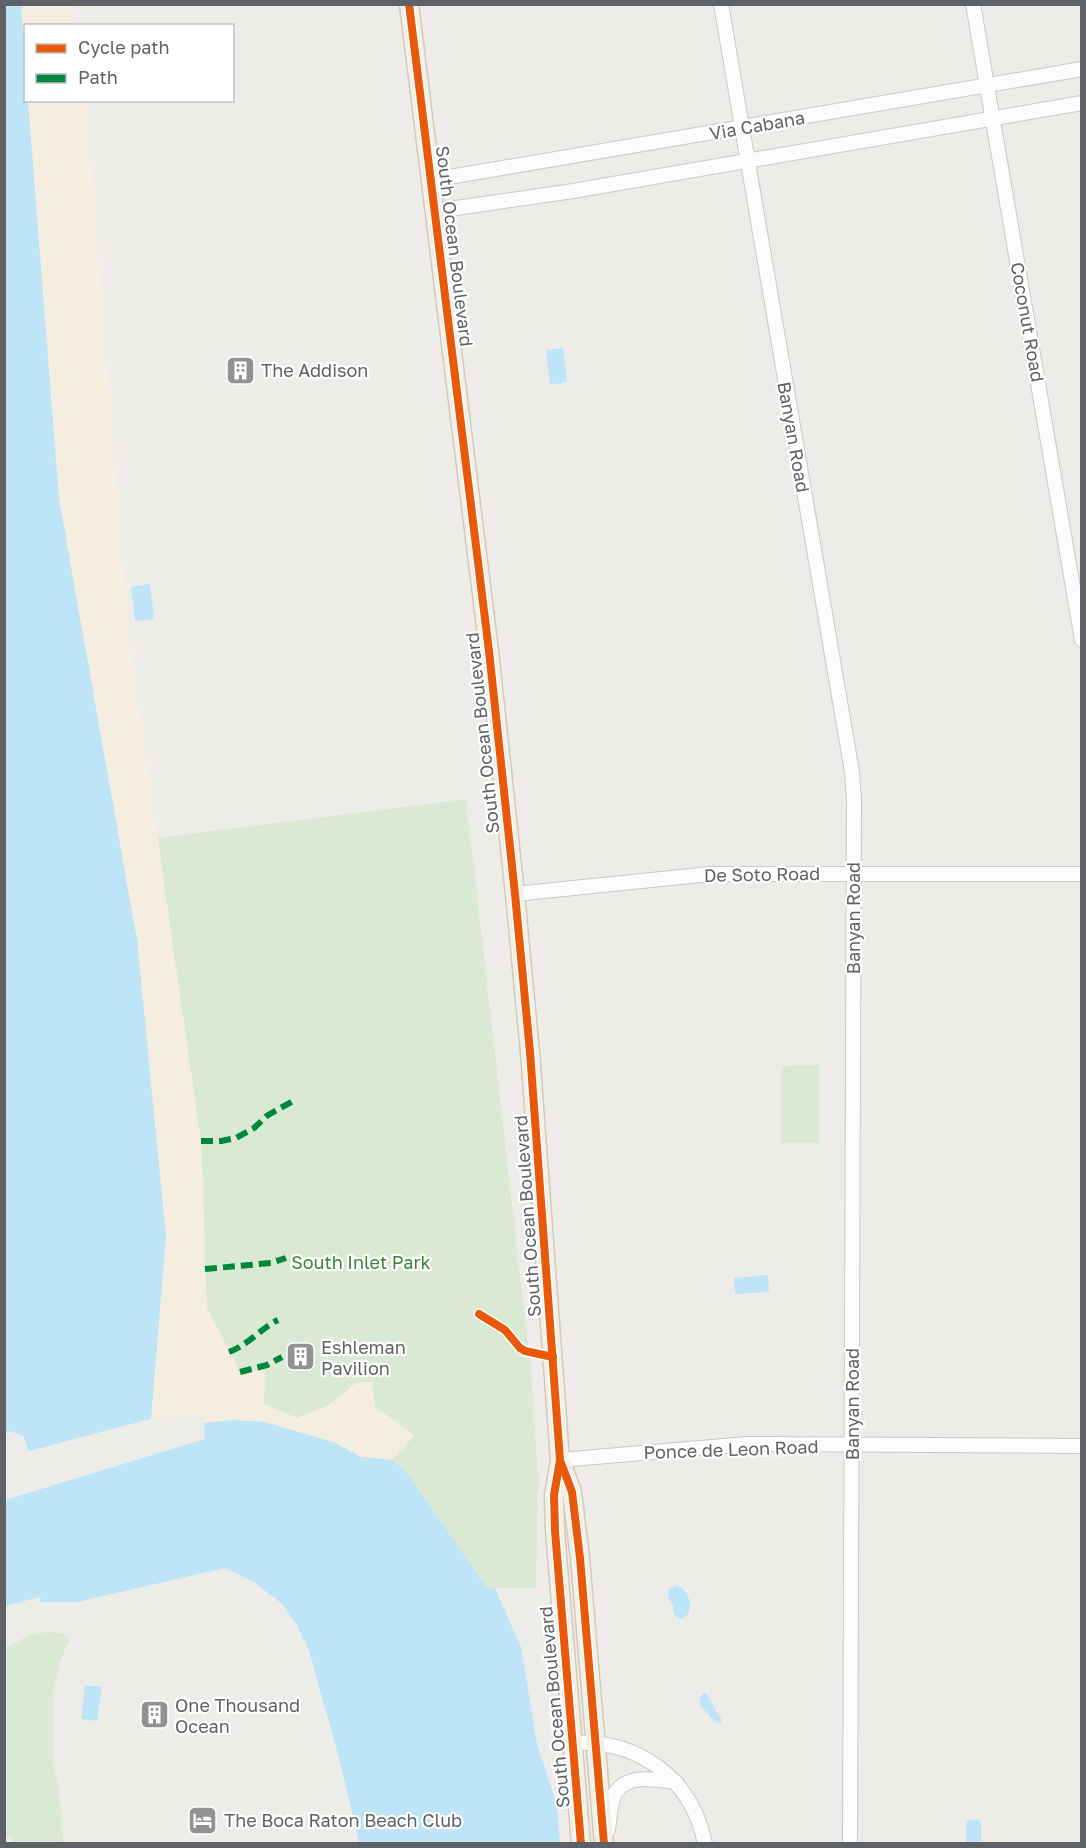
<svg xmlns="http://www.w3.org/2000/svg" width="1086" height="1848" font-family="'Golos Text',sans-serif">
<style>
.green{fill:#d9e9d4}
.sand{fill:#f5eddf}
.water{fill:#bde4f7}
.pier{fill:#eeece8}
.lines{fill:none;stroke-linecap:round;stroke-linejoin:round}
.minor-casing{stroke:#c9c9c9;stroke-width:16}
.major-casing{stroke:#d5cab6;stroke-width:21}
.minor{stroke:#fcfcfc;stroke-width:14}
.major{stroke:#f3f0e8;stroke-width:18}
.quiet{stroke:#00873e;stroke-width:6;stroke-dasharray:12 6;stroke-linecap:butt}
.cycleway-casing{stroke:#fff;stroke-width:11}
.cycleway{stroke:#e8590c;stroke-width:8}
.labels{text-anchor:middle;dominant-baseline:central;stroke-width:4.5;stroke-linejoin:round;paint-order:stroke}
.street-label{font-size:18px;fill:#5e6266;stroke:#fff}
.poi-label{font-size:18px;fill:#5e6266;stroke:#fff;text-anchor:start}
.park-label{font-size:18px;fill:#3b8437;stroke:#fff}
</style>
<rect width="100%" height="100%" fill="#eeece8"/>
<!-- green -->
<g class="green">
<path d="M466 799 531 1372 538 1476 536 1588H487L407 1473 264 1422 207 1308 201 1141 176 971 158 838Z"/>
<path d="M819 1065V1143H782V1066Z"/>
<path d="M48 1632 63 1634 69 1640 59 1664 53 1697V1757L61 1808 63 1843H12L11 1837 4 1836 5 1649 29 1635Z"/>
</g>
<!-- sand -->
<path class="sand" d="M74 4 77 25 26 26V100L86 101 129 640 201 1141 207 1308 240 1371 265 1370 264 1404 297 1418 327 1406 356 1383 372 1381 375 1407 415 1435 392 1460 361 1457 333 1442 264 1422 233 1420 204 1423 203 1415 151 1419 29 1452 4 5Z"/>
<!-- water -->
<g class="water">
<path d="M21 4 25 67 26 100 28 101 59 499 137 940 166 1236 151 1419 29 1452 23 1436 5 1441 4 5Z"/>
<path d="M563 348 567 382 550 385 546 350Z"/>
<path d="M150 584 154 619 135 621 131 587Z"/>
<path d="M768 1275 769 1292 735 1294 734 1278Z"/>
<path d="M233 1420 264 1422 333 1442 361 1457 392 1460 407 1473 487 1588H495L521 1647 537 1744 557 1806 560 1843H359L341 1765 309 1651 297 1625 281 1603 254 1582 225 1568 77 1602H41L40 1597 5 1606V1485L177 1436 204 1423Z"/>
<path d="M677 1585C688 1591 693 1603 688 1614L682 1619H679L673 1613V1605L668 1597 669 1589Z"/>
<path d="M85 1685 102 1687 97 1721 81 1719Z"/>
<path d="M703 1693H706C712 1701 714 1710 721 1718V1723L715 1722 701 1706 699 1699Z"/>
<path d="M968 1820H978L981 1822V1843H966V1822Z"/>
</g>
<!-- pier -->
<g class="pier">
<path d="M154 1418 151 1421 30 1455 26 1453 21 1439 4 1444 5 1433 10 1431 23 1436 29 1451Z"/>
<path d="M204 1420 205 1439 5 1500 4 1482 176 1433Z"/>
</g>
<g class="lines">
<defs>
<g id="minor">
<path d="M721 4 852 772 854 800 850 1844"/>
<path d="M973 4 1082 640"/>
<path d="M432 180 1082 69"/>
<path d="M436 211 573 191 1082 103"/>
<path d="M515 894 710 874H1082"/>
<path d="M560 1460 747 1444 1082 1446"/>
<path d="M572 1743C638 1739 692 1778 705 1844"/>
<path d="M608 1830C610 1818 610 1801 616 1792 629 1773 658 1780 676 1782"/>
</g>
<g id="major">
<path d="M409 4 489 651 515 894 530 1052 560 1460 554 1495 555 1531 581 1844"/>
<path d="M561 1462 572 1492 580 1558 604 1844"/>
</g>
</defs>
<!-- minor casing -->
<use href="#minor" class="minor-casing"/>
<!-- major casing -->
<use href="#major" class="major-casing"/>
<!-- minor -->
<use href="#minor" class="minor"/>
<!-- major -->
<use href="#major" class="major"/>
<!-- quiet -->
<g class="quiet">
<path d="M201 1141H221L236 1138 254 1128 268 1115 295 1100"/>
<path d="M205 1269 271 1263 286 1258"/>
<path d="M229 1352C248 1345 260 1329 278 1320"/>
<path d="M240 1372 267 1365 282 1357"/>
</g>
<defs>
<g id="cycleway">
<path d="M409 4 489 651 515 894 530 1052 560 1460 554 1495 555 1531 581 1844"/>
<path d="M479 1314 505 1330 520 1348 525 1351 553 1357"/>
<path d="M560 1460 572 1492 580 1558 604 1844"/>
</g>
</defs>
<!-- cycleway casing -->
<use href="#cycleway" class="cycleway-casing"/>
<!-- cycleway -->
<use href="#cycleway" class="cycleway"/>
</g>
<!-- icons -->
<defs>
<symbol id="building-square" viewBox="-11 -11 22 22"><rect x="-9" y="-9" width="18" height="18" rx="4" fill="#909294" stroke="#fff"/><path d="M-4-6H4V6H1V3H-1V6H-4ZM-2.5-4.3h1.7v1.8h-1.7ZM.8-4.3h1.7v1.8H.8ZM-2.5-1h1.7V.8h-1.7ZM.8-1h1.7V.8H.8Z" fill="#fff"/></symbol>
<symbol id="hotel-square" viewBox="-11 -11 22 22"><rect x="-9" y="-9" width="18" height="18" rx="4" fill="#909294" stroke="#fff"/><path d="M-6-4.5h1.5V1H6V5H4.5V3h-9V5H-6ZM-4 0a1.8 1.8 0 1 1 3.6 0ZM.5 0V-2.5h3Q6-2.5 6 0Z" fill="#fff"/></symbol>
</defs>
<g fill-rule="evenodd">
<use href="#building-square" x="224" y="354" width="33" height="33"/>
<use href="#building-square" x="284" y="1340" width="33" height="33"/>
<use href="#building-square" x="138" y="1698" width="33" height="33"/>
<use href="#hotel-square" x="186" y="1804" width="33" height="33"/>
</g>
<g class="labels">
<!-- street labels -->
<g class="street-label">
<text transform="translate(757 125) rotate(-10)">Via Cabana</text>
<text transform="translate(455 246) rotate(83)">South Ocean Boulevard</text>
<text transform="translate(1028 322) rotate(80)">Coconut Road</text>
<text transform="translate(794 437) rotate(80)">Banyan Road</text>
<text transform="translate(482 733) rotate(-96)">South Ocean Boulevard</text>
<text transform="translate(762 874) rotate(-1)">De Soto Road</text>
<text transform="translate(853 918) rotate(-90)">Banyan Road</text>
<text transform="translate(527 1216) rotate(-94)">South Ocean Boulevard</text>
<text transform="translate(852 1404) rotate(-90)">Banyan Road</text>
<text transform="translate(731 1449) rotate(-2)">Ponce de Leon Road</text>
<text transform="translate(554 1707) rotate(-95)">South Ocean Boulevard</text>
</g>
<!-- poi labels -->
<g class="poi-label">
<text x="261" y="370">The Addison</text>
<text x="321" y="1347">Eshleman<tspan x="321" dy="21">Pavilion</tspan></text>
<text x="175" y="1705">One Thousand<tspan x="175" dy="21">Ocean</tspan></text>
<text x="224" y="1820">The Boca Raton Beach Club</text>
</g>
<!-- park labels -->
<g class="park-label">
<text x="361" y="1262">South Inlet Park</text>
</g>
</g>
<!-- border -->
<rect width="1086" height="1848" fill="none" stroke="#5e6266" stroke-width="12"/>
<!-- legend -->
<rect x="24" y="24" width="210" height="78" fill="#ffffff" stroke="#bfc0c2" stroke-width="1.5"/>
<rect x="36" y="44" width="30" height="9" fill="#e8590c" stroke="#bfc0c2" stroke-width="1.5"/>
<text x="78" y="54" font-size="18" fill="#5e6266">Cycle path</text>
<rect x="36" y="74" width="30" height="9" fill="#00873e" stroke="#bfc0c2" stroke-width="1.5"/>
<text x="78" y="84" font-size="18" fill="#5e6266">Path</text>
</svg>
